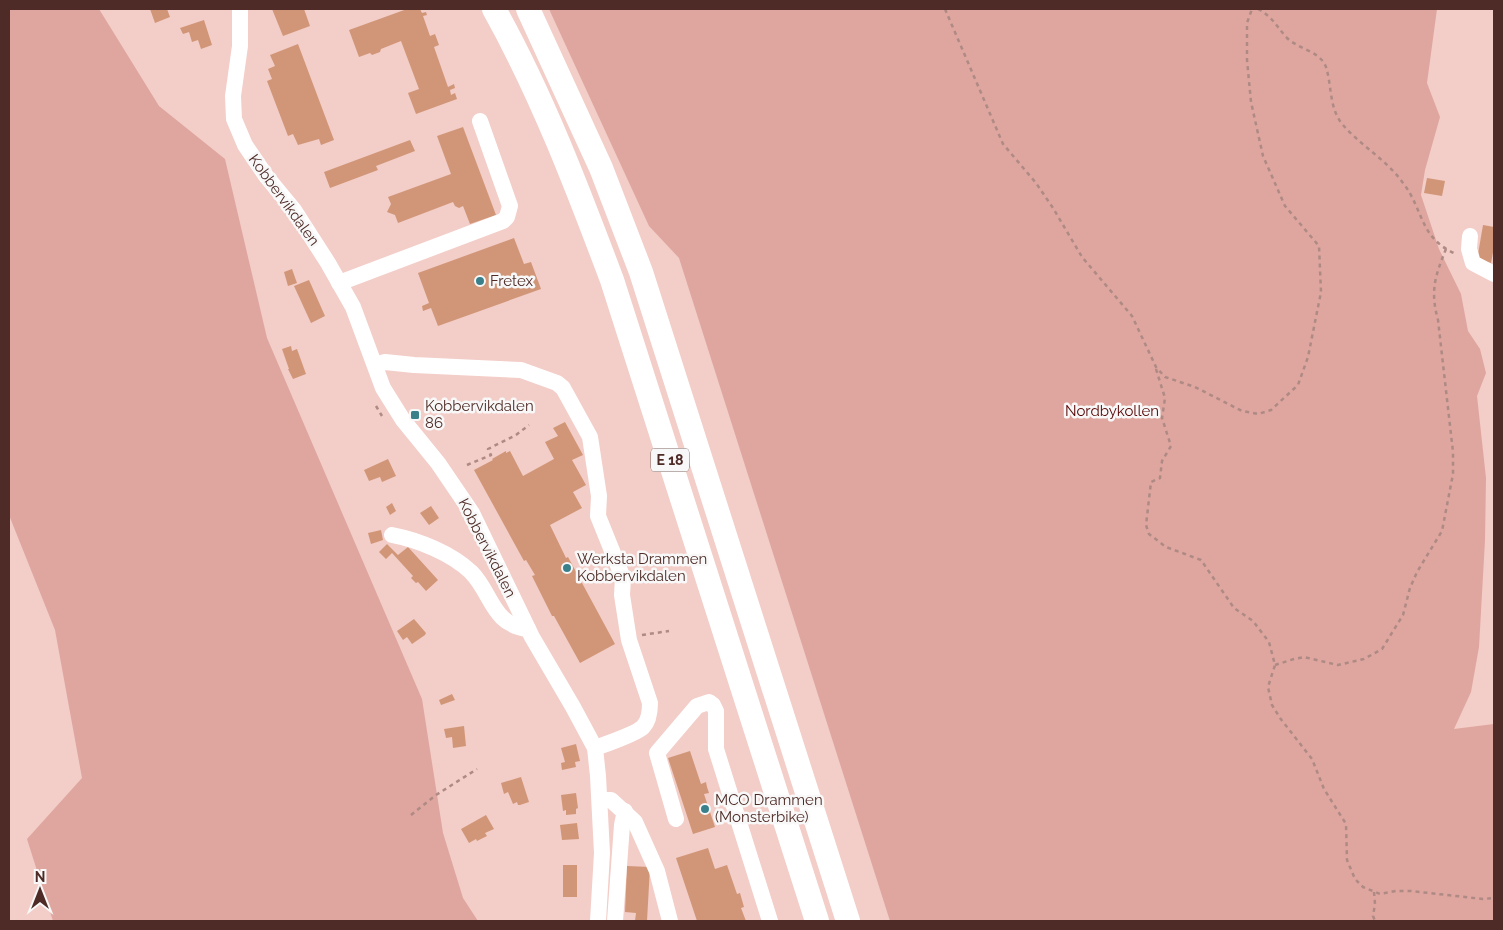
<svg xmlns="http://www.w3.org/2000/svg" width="1503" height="930" font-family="Raleway,sans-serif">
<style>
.green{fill:#dea69e}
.building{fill:#d19678}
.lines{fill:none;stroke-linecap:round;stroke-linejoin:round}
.path{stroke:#af8a85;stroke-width:2.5;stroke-dasharray:4 4;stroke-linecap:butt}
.minor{stroke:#fff;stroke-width:16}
.highway{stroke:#fff;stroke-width:24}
.poi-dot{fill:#3a808b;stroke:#f8f8f8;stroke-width:2}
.labels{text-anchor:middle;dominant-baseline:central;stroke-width:5;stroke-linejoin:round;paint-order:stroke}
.shield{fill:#f8f8f8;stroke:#816865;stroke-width:1}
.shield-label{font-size:14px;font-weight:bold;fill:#4e2b26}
.street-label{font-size:15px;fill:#4e2b26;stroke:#f8f8f8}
.poi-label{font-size:15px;fill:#4e2b26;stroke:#f8f8f8;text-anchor:start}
.park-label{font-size:15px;fill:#570505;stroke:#f8f8f8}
</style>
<rect width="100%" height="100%" fill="#f3cdc7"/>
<!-- green -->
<g class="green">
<path d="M9 9H99L159 106 225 159 267 338 422 699 443 833 463 898 478 921H53L27 839 82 778 55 630 9 515Z"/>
<path d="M549 9H1437L1427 83 1440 117 1425 170 1421 195 1439 249 1461 294 1468 331 1480 349 1486 373 1477 396 1486 478 1485 540 1479 647 1471 692 1454 729 1494 724V921H890L679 258 649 226Z"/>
</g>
<!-- building -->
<g class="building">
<path d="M150 9H167L170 17 155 23Z"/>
<path d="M272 9H304L310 26 283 36Z"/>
<path d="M407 9H420L422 13 426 12 427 15 423 16 430 36 435 34 439 45 434 47 448 87 454 84 455 88 450 90 451 95 455 93 457 99 416 114 408 93 419 89 401 41 381 49 380 52 372 55 370 53 359 57 349 30Z"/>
<path d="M204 20 212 45 201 49 198 40 192 42 189 32 183 34 180 28Z"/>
<path d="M298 44 334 140 321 145 319 139 298 145 293 134 288 136 267 81 272 79 268 69 275 66 270 55Z"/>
<path d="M463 127 496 215 470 224 463 206 459 208 455 206 453 202 398 223 395 215 387 212 391 204 388 197 451 174 437 136Z"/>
<path d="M410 140 415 151 376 166 378 170 330 188 324 172Z"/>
<path d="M1427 178 1445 181 1442 196 1424 193Z"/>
<path d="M1483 225 1494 227V247L1491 263 1477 260Z"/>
<path d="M514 238 524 264 531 262 541 289 438 326 431 308 423 311 422 306 429 303 418 273Z"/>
<path d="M292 269 297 283 288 286 284 272Z"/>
<path d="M309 280 325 316 311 323 294 286Z"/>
<path d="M291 346 292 351 297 349 306 374 293 379 288 369H289L282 349Z"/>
<path d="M565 422 583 455 572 460 586 485 573 492 582 508 550 525 566 558 568 557 615 644 580 663 554 616H552L532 576 535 575 526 560 524 561 474 470 493 460 492 459 506 451V453L510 451 523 476 554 459 545 442 558 436 553 428Z"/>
<path d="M388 459 396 476 382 482 380 477 369 481 364 470Z"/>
<path d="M392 503 396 511 390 515 386 507Z"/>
<path d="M431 506 439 518 429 525 420 513Z"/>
<path d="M381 530 383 540 371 544 368 533Z"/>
<path d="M387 544 398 555 408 547 438 580 426 591 418 582 416 583 411 578 413 576 392 553 386 559 379 552Z"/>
<path d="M414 619 426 633 425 635 412 644 407 637 403 640 397 631Z"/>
<path d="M452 694 455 700 441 705 439 700Z"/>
<path d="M464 726 466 746 453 748 452 737 446 738 444 729Z"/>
<path d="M576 744 580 761 575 762 576 767 562 770 561 763 565 762 561 748Z"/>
<path d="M690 751 701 784 706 782 707 787 709 793 704 794 715 827 693 834 668 758Z"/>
<path d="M521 777 529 802 520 805H518L517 802 513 804 508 792 504 794 501 783Z"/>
<path d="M576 793 578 808 576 809V814L566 815V810L563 811 561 795Z"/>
<path d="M486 815 494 829 485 833 487 836 477 841 476 839 469 843 461 829Z"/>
<path d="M577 823 579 839 562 840 560 825Z"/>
<path d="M708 848 715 869 727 865 737 894 740 893 744 907 741 908 746 921H697L676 858Z"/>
<rect x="563" y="865" width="14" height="32"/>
<path d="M627 866 650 867 647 921H635L636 913 625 912Z"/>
</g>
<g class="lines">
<!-- path -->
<g class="path">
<path d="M945 9 1003 144 1036 183 1053 208 1082 257 1132 316 1156 367 1165 377 1195 387 1242 411 1258 414 1271 410 1298 385 1308 357 1321 292 1319 246 1285 206 1263 156 1251 102 1247 60V23L1252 9"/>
<path d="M1258 9C1273 17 1276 26 1287 38 1298 49 1320 51 1326 67 1332 86 1329 109 1343 125 1361 146 1387 160 1403 183 1424 210 1419 238 1456 254"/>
<path d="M1156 369 1165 398 1162 418 1171 446 1162 461 1160 478 1151 482 1146 525 1149 534 1166 547 1201 560 1234 608 1253 621 1269 642 1275 665 1268 687 1272 705 1280 718 1312 759 1324 789 1346 824 1347 860 1355 879 1363 887 1380 894 1396 891H1411L1483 899 1494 898"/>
<path d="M376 406 382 416"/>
<path d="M467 465 491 455 488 449 516 435 529 425"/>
<path d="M642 635 669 631"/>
<path d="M1275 665 1294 659 1304 657 1338 665 1364 659 1382 649 1403 615 1410 588 1417 572 1442 531 1453 474V452L1438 320C1430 291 1435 276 1446 249"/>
<path d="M411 815 436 795 477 769"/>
<path d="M1374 892 1375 904 1373 916 1375 921"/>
</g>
<!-- minor -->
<g class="minor">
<path d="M240 9V46L233 96 234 119 245 145 266 176 294 210 328 263 353 307 383 388 403 420 438 463 472 513 532 637 573 707 595 748 598 776 602 853 598 921"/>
<path d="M1470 236 1469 249 1473 263 1494 274"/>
<path d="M339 283 503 221 507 217 510 206 480 121"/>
<path d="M375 365 385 362 414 365 521 370 557 383 563 388 590 437 599 496 598 516 623 578 622 595 629 640 650 703C650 711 649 721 643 727 636 734 606 744 595 748"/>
<path d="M392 535C418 540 451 553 471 572 492 593 492 625 528 629"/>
<path d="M600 800H611L635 822 657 871 670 921"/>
<path d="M676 819 657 753 697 706 709 702 713 705 716 711V749L770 921"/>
<path d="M615 921 622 825 625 811"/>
</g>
<!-- highway -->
<g class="highway">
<path d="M494 9C542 95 577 187 612 280L817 921"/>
<path d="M528 9 601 168 641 272 848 921"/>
</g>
</g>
<!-- markers -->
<g class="poi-dot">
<circle cx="480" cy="281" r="5"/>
<rect x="410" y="410" width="10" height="10" rx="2.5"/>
<circle cx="567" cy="568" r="5"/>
<circle cx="705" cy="809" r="5"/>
</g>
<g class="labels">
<!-- shield labels -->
<rect class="shield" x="651" y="448.5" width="38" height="23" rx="4"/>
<g class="shield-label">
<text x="670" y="460">E 18</text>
</g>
<!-- street labels -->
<g class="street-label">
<text transform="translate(284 200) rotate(54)">Kobbervikdalen</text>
<text transform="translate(487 548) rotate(63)">Kobbervikdalen</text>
</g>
<!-- poi labels -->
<g class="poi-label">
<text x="490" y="281">Fretex</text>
<text x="425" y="406">Kobbervikdalen<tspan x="425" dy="17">86</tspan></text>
<text x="577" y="559">Werksta Drammen<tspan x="577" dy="17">Kobbervikdalen</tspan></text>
<text x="715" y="800">MCO Drammen<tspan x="715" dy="17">(Monsterbike)</tspan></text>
</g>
<!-- park labels -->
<g class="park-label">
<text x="1112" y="411">Nordbykollen</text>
</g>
</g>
<!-- border -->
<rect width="1503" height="930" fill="none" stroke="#4e2b26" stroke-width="20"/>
<!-- north arrow -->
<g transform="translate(40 890)" stroke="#f8f8f8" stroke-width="4" paint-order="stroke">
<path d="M0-4L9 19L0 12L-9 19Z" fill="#4e2b26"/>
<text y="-8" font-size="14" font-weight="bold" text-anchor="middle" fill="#4e2b26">N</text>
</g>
</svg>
